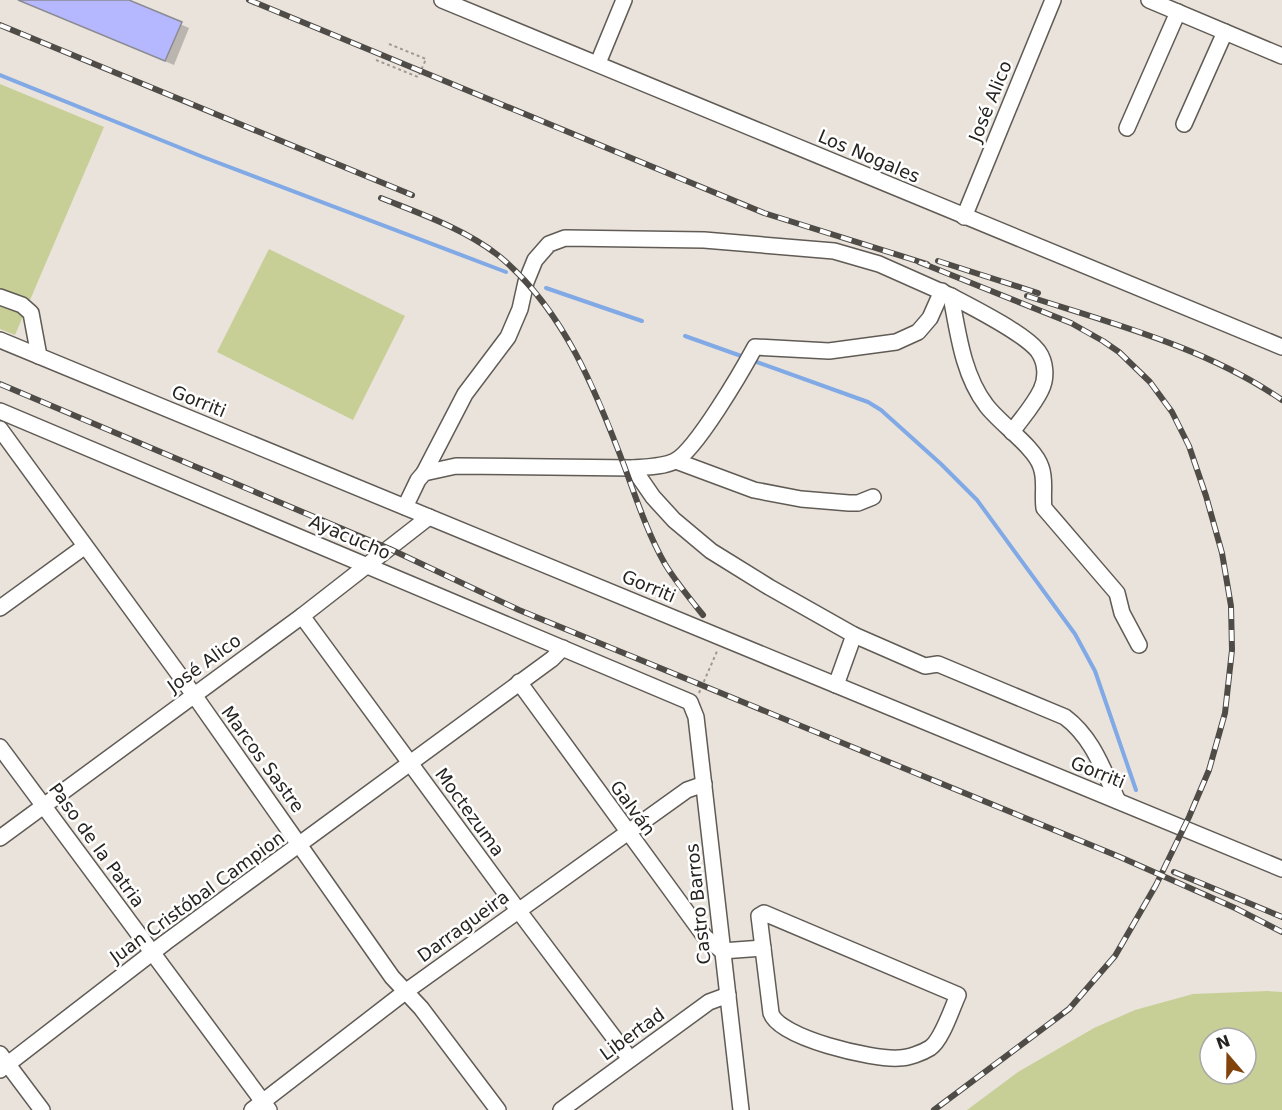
<svg xmlns="http://www.w3.org/2000/svg" width="1282" height="1110" font-family="'DejaVu Sans',sans-serif">
<style>
.green{fill:#c8cf96;fill-rule:evenodd}
.shadow{fill:#0003}
.lines{fill:none;stroke-linecap:round;stroke-linejoin:round}
.stream{stroke:#81a9e6;stroke-width:4}
.building{fill:#b6b8ff;stroke:#8b8b93;stroke-width:1.5}
.minor-casing{stroke:#605b55;stroke-width:18}
.path{stroke:#9e9993;stroke-width:2;stroke-dasharray:3 3;stroke-linecap:butt}
.minor{stroke:#fff;stroke-width:15}
.rail-casing{stroke:#4f4c48;stroke-width:6}
.rail{stroke:#fff;stroke-width:4;stroke-dasharray:11;stroke-linecap:butt}
.labels{text-anchor:middle;dominant-baseline:central;stroke-width:5;stroke-linejoin:round;paint-order:stroke}
.street-label{font-size:18px;fill:#262421;stroke:#fff}
</style>
<rect width="100%" height="100%" fill="#e9e3db"/>
<!-- green -->
<g class="green">
<path d="M0 84 104 127 15 335 0 329Z"/>
<path d="M269 249 405 316 353 420 217 352Z"/>
<path d="M1267 991 1282 992V1110H967L1018 1072 1094 1028 1135 1010 1193 994ZM1210 1038H1246V1074H1210Z"/>
</g>
<!-- shadow -->
<path class="shadow" d="M18 0H125L189 28 174 65Z"/>
<g class="lines">
<!-- stream -->
<g class="stream">
<path d="M0 75 203 157 506 272"/>
<path d="M546 288 642 321"/>
<path d="M685 336 744 357"/>
<path d="M751 360 868 402 881 410 941 464 977 500 1075 634 1095 671 1136 790"/>
</g>
</g>
<!-- building -->
<path class="building" d="M18 0H129L182 22 165 61Z"/>
<g class="lines">
<defs>
<g id="minor">
<path d="M442 0 1282 347"/>
<path d="M1149 0 1282 56"/>
<path d="M598 63 624 0"/>
<path d="M1184 124 1225 32"/>
<path d="M1127 128 1178 12"/>
<path d="M964 217 1053 0"/>
<path d="M942 291 930 318 918 332 896 342 829 351 755 347C742 371 696 450 675 461 663 467 646 467 633 468L653 497 674 520 711 551 769 587 854 635 925 666 938 664 1065 717C1093 738 1103 770 1118 801"/>
<path d="M951 296C972 307 1024 333 1038 351 1046 362 1047 378 1041 390 1034 405 1021 419 1012 432"/>
<path d="M0 297 22 305 31 313 39 356"/>
<path d="M0 340 1282 869"/>
<path d="M0 411 690 702 696 717 741 1110"/>
<path d="M0 429 194 695 392 977 421 1008 498 1110"/>
<path d="M676 461 754 490 801 499 849 503H858L873 497"/>
<path d="M424 473 465 394 508 337 520 309 526 282 535 260 549 244 565 238 704 240 834 251 879 264 951 296C958 333 963 375 986 405 999 423 1035 447 1041 467 1046 480 1042 494 1044 508L1117 593 1122 613 1139 645"/>
<path d="M405 507 418 480 424 473 456 466 633 468"/>
<path d="M0 608 84 547"/>
<path d="M302 616 518 910 630 1059"/>
<path d="M519 682 705 937 722 951"/>
<path d="M836 685 854 635"/>
<path d="M0 747 269 1110"/>
<path d="M0 838 302 616 429 517"/>
<path d="M764 913 958 995C952 1008 942 1040 930 1048 922 1053 908 1058 899 1058 873 1060 779 1038 771 1013L759 916Z"/>
<path d="M722 951 763 948"/>
<path d="M0 1054 42 1110"/>
<path d="M0 1070 166 942 552 659 563 648"/>
<path d="M252 1110 405 992 687 790 704 784"/>
<path d="M561 1110 709 1002 728 995"/>
</g>
</defs>
<!-- minor casing -->
<use href="#minor" class="minor-casing"/>
<!-- path -->
<g class="path">
<path d="M376 60 418 77 426 59 389 44"/>
<path d="M699 693 718 649"/>
</g>
<!-- minor -->
<use href="#minor" class="minor"/>
<defs>
<g id="rail">
<path d="M249 0 764 213 927 264"/>
<path d="M0 25 412 195"/>
<path d="M381 198C421 214 465 229 499 256 564 310 596 391 625 468 637 501 648 534 665 564 676 582 690 599 703 615"/>
<path d="M938 261 1038 293"/>
<path d="M919 262 1071 323 1103 341 1119 352 1150 382 1172 412 1189 446 1206 496 1222 553 1231 606 1232 650 1225 713 1209 770 1189 817 1156 885 1115 956 1069 1009 934 1110"/>
<path d="M1027 296C1114 324 1207 348 1282 400"/>
<path d="M0 384 390 549 519 610 1120 857 1235 908 1282 932"/>
<path d="M1174 872 1282 917"/>
</g>
</defs>
<!-- rail casing -->
<use href="#rail" class="rail-casing"/>
<!-- rail -->
<use href="#rail" class="rail"/>
</g>
<g class="labels">
<!-- street labels -->
<g class="street-label">
<text transform="translate(990 101) rotate(-68)">José Alico</text>
<text transform="translate(869 156) rotate(23)">Los Nogales</text>
<text transform="translate(199 401) rotate(22)">Gorriti</text>
<text transform="translate(350 537) rotate(23)">Ayacucho</text>
<text transform="translate(649 586) rotate(23)">Gorriti</text>
<text transform="translate(204 663) rotate(-36)">José Alico</text>
<text transform="translate(263 759) rotate(54)">Marcos Sastre</text>
<text transform="translate(1098 772) rotate(22)">Gorriti</text>
<text transform="translate(633 808) rotate(54)">Galván</text>
<text transform="translate(470 812) rotate(54)">Moctezuma</text>
<text transform="translate(97 845) rotate(54)">Paso de la Patria</text>
<text transform="translate(197 897) rotate(-36)">Juan Cristóbal Campion</text>
<text transform="translate(698 904) rotate(-96)">Castro Barros</text>
<text transform="translate(463 926) rotate(-36)">Darragueira</text>
<text transform="translate(632 1034) rotate(-36)">Libertad</text>
</g>
</g>
<!-- north arrow -->
<g transform="translate(1228 1056) rotate(340)"><circle r="28" fill="#ffffff" stroke="#a8a7a6" stroke-width="1.5"/>
<path d="M0-4.5L10 22L0 15L-10 22Z" fill="#82420b"/>
<text y="-9" font-size="16" font-weight="bold" text-anchor="middle" fill="#262421">N</text>
</g>
</svg>
